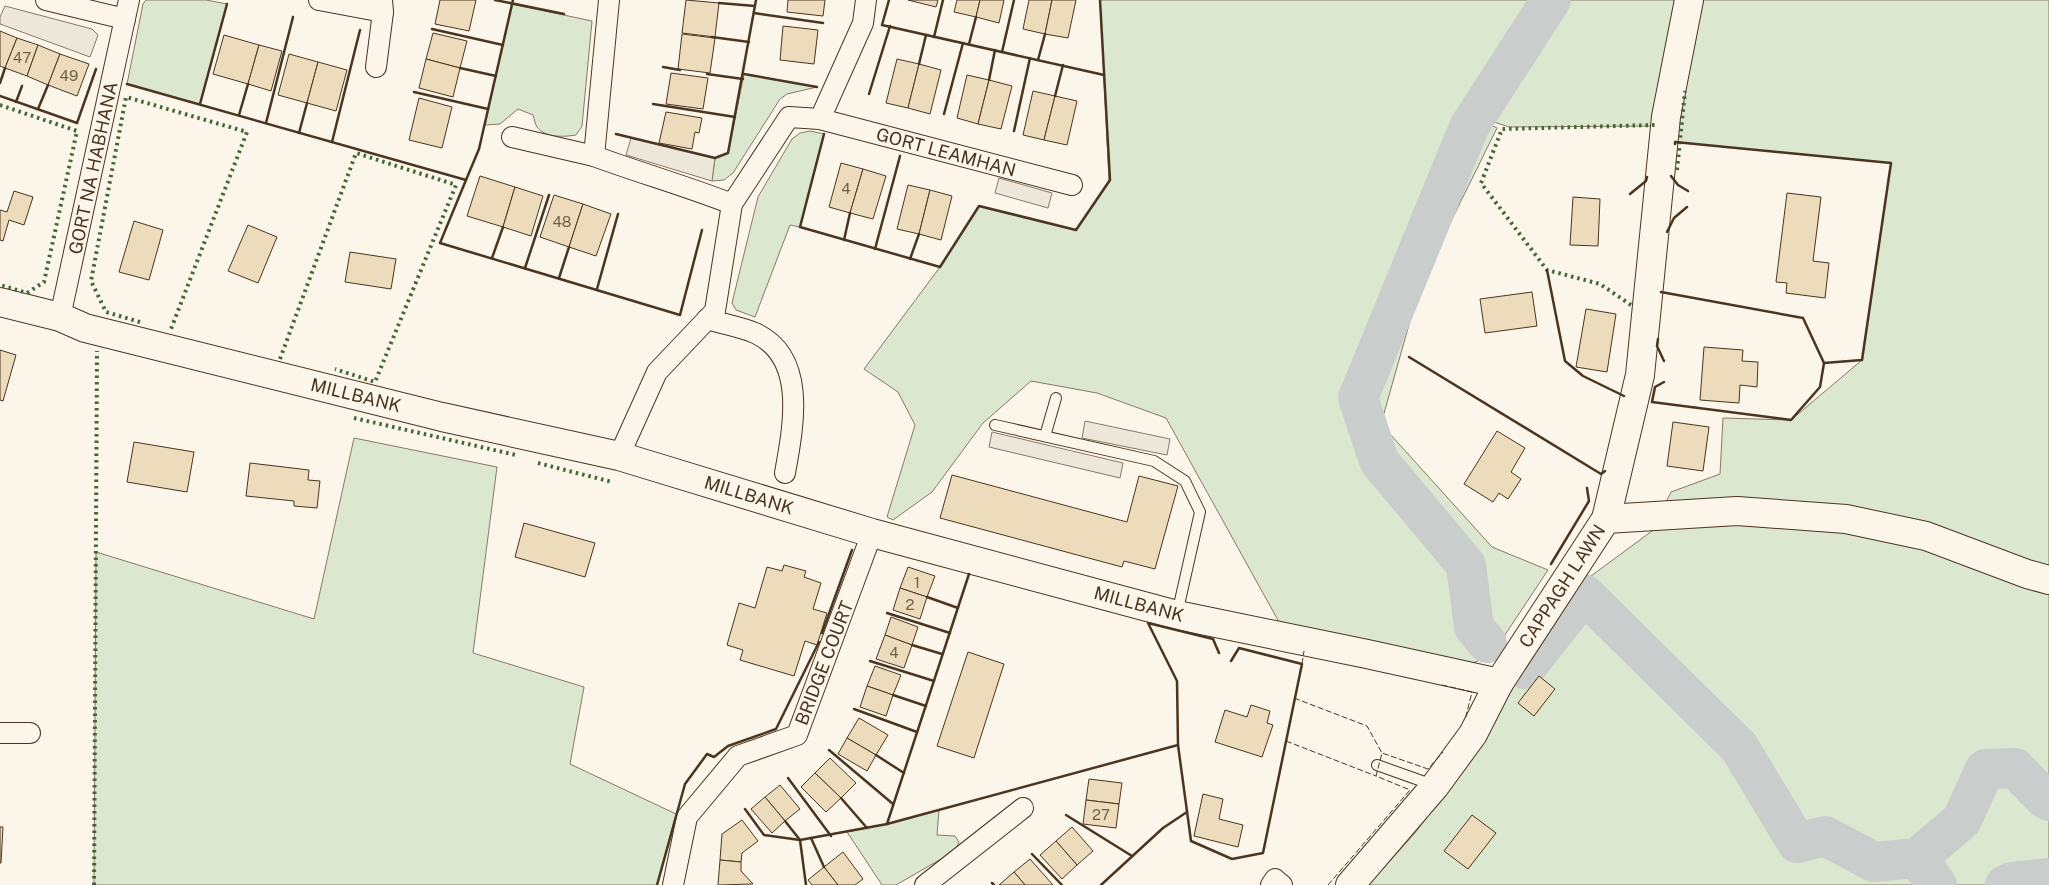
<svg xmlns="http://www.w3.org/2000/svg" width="2049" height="885" font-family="'Public Sans',sans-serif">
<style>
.green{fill:#dce7d0;stroke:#887966}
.parking{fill:#ede7d9;stroke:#887966}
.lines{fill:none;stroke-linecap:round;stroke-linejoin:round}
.river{stroke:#c9cecd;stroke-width:40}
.building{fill:#ecdcbc;stroke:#4a3520}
.lane-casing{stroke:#4a3520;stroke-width:12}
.street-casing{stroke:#4a3520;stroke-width:22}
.secondary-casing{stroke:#4a3520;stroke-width:30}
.lane{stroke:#fbf6e9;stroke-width:10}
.street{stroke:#fbf6e9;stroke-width:20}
.secondary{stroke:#fbf6e9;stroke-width:28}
.hedge{stroke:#436837;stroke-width:4;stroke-dasharray:2.5 4;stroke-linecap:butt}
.fence{stroke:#4a3520;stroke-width:1;stroke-dasharray:6 2.5;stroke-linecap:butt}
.wall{stroke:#4a3520;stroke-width:2.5}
.labels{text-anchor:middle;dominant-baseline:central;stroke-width:4;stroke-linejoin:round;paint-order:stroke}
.number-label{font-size:15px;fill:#725f47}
.street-label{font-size:18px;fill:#4a3520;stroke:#fbf6e9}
</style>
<rect width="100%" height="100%" fill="#fbf6e9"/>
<!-- green -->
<g class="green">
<path d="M146 0H206L227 4 200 104 127 84 143 4Z"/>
<path d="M1100 0H1675L1651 126 1509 127 1464 112 1497 128 1421 282 1381 424 1492 547 1548 570 1491 656 1472 663 1279 622 1166 418 1097 393 1031 381 983 423 932 492 893 520 887 517 915 425 898 392 864 369 940 267 979 206 1076 230 1109 180Z"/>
<path d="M1702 0H2049V885H1368L1415 833 1478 750 1522 658 1587 579 1652 531 1671 492 1720 474 1723 418 1791 420 1862 360 1891 163 1675 142 1691 44Z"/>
<path d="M512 4 592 21 582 126 576 135C564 137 545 138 537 127 535 124 534 118 533 115L518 109 500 124 485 125Z"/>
<path d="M744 74 817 87 787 94 780 99 733 173 724 180 712 181 715 158 728 153Z"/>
<path d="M810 131 824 134 800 227 790 225 755 317 736 310 732 303 758 197 792 139 800 133Z"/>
<path d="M354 438 497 467 473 653 584 687 570 764 676 814 657 885H94L96 552 314 619Z"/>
<path d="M939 810 937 835 955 836 959 842 955 851 896 885H882L847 832 887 824Z"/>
</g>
<!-- parking -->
<g class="parking">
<path d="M5 6 92 29 98 35 90 57 0 24V17Z"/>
<path d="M631 138 715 158 712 181 626 155Z"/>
<path d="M999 178 1052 193 1048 208 995 193Z"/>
<path d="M1085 421 1170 439 1167 455 1082 438Z"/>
<path d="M992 432 1123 463 1120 478 989 447Z"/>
</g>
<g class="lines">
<!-- river -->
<g class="river">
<path d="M1487 643 1474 627 1466 565 1379 461 1358 398 1469 127 1551 0"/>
<path d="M1525 669 1584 594 1739 747 1797 843 1825 836 1874 862 1917 858 1962 820 1985 769 2015 768 2044 798 2049 801"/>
<path d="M1917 858 1937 885"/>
<path d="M2005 885 2012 882 2049 878"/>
</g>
</g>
<!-- building -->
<g class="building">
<path d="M440 0H476L469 31 435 24Z"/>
<path d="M686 0 719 3 715 37 682 33Z"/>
<path d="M788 0H825L823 16 787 12Z"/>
<path d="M908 0H938L936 7Z"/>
<path d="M957 0H980L976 17 954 12Z"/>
<path d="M980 0H1004L999 23 976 17Z"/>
<path d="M1029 0H1052L1045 34 1023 29Z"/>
<path d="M1052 0H1076L1068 38 1045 34Z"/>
<path d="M783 26 818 30 814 64 780 60Z"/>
<path d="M0 31 17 38 5 68 0 66Z"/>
<path d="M433 33 467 41 460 68 426 59Z"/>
<path d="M682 34 715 38 710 73 678 69Z"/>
<path d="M224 35 259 45 248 84 213 74Z"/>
<path d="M17 38 38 45 27 76 5 68Z"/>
<path d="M38 45 60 54 48 85 27 76Z"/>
<path d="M259 45 282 51 271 91 248 84Z"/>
<path d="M60 54 89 64 77 96 48 85Z"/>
<path d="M289 54 318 62 307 103 278 95Z"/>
<path d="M426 59 460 68 453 97 419 88Z"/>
<path d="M897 59 919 64 908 108 886 103Z"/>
<path d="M318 62 347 70 336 111 307 103Z"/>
<path d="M919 64 941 70 930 114 908 108Z"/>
<path d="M671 73 708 78 703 109 666 104Z"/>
<path d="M967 75 989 80 978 124 957 118Z"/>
<path d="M989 80 1012 86 1001 129 978 124Z"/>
<path d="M1033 91 1055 96 1044 140 1023 135Z"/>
<path d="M1055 96 1077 101 1067 145 1044 140Z"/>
<path d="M419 98 452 107 442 148 409 140Z"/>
<path d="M666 112 702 118 699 133 695 132 692 149 659 143Z"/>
<path d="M841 163 863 169 850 213 829 207Z"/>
<path d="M863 169 886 176 873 219 850 213Z"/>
<path d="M480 176 515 187 503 227 467 216Z"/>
<path d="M908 185 930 190 919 234 897 229Z"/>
<path d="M515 187 543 196 531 236 503 227Z"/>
<path d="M930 190 952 196 941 240 919 234Z"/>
<path d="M14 191 33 197 24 225 9 220 3 241 0 240V210L7 212Z"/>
<path d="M1787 193 1821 197 1813 261 1829 263 1825 298 1786 293 1787 283 1776 282Z"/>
<path d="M554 195 583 204 569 247 540 237Z"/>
<path d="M1573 197 1600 199 1598 246 1570 245Z"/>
<path d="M583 204 611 214 596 256 569 247Z"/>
<path d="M134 221 163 230 149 280 119 272Z"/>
<path d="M248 225 277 237 258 283 228 271Z"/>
<path d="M350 252 396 259 391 289 345 282Z"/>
<path d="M1532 292 1537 326 1485 333 1480 299Z"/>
<path d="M1586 309 1616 314 1607 372 1576 367Z"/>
<path d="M1704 347 1743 350 1742 361 1758 362 1757 387 1740 385 1739 403 1700 400Z"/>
<path d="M0 350 16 355 3 401 0 400Z"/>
<path d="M1673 422 1709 427 1703 471 1667 466Z"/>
<path d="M1497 431 1525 448 1511 472 1521 479 1508 499 1499 493 1493 502 1464 484Z"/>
<path d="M134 442 194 452 187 492 127 482Z"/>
<path d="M250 463 309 470 308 480 320 481 317 508 294 506V501L246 496Z"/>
<path d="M952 475 1127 522 1139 476 1178 486 1155 569 1124 561 1122 567 940 518Z"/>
<path d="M524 523 595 543 585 577 515 557Z"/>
<path d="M784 565 806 571 804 577 821 583 813 609 827 613 817 645 805 641 794 676 740 660 743 650 727 645 739 603 755 608 767 567 782 571Z"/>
<path d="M908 567 935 576 927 597 900 588Z"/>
<path d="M900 588 927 597 920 619 893 610Z"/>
<path d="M891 617 918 627 912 645 885 635Z"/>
<path d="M885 635 912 645 904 668 876 659Z"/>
<path d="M968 652 1004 664 974 758 937 746Z"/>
<path d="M875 666 901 675 893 695 867 686Z"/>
<path d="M1539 676 1555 689 1534 716 1518 703Z"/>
<path d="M867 686 893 695 886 716 860 707Z"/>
<path d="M1251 705 1270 711 1267 723 1273 725 1262 757 1215 742 1225 710 1247 717Z"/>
<path d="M859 718 888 735 876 755 847 738Z"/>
<path d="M847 738 876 755 867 771 838 754Z"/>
<path d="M830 758 856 783 841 798 815 773Z"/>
<path d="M815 773 841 798 826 812 801 787Z"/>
<path d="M1089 779 1122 783 1119 804 1086 800Z"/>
<path d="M780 785 800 809 785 821 765 797Z"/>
<path d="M1203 794 1223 799 1219 819 1243 825 1238 847 1194 836Z"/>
<path d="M765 797 785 821 772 833 751 809Z"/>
<path d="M1086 800 1119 804 1116 828 1083 824Z"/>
<path d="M1472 815 1496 833 1468 869 1444 851Z"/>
<path d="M742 820 758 841 742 853 741 862 720 860 722 834Z"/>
<path d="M0 827H3L1 863H0Z"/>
<path d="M1072 827 1093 851 1077 865 1056 841Z"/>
<path d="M1056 841 1077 865 1062 879 1040 855Z"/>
<path d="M843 852 863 879 855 885H838L824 867Z"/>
<path d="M1030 859 1053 885H1025L1014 872Z"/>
<path d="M720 860 741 862V871L753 884 718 885Z"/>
<path d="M824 867 838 885H812L808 880Z"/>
<path d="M1014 872 1025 885H999Z"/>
</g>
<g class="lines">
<defs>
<g id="lane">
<path d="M995 425 1154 461 1185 481 1200 512 1177 614"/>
<path d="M1045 436 1056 398"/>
<path d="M1377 765 1433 785"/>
</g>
<g id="street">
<path d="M46 0 125 19"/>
<path d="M319 0 383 12 382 0"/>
<path d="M376 67 383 12"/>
<path d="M820 119 1072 185"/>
<path d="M512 137 594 156 609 0"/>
<path d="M594 156C640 173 686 186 732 204"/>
<path d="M60 317 129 0"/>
<path d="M707 319C723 324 741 327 755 333 808 357 793 428 785 473"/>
<path d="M619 456 657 372 715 311 732 204 789 117 820 119 863 23 866 0"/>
<path d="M0 733H30"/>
<path d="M673 885 687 817 738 756 797 735 872 533"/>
<path d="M925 885 1023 808"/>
<path d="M1271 885 1275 879 1282 885"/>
</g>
<g id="secondary">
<path d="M0 302 60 317 85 328 442 417 619 456 872 533 1177 615 1367 654 1499 683"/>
<path d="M1606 519 1737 511 1846 519 1926 536 2027 574 2049 580"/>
<path d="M1350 885 1435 786 1473 734 1499 683 1606 519 1640 375 1666 117 1689 0"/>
</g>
</defs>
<!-- lane casing -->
<use href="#lane" class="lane-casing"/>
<!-- street casing -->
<use href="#street" class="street-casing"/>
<!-- secondary casing -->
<use href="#secondary" class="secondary-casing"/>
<!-- lane -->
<use href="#lane" class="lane"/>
<!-- street -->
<use href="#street" class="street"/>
<!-- secondary -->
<use href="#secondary" class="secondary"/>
<!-- hedge -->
<g class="hedge">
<path d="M0 105 77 131 44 282 27 293 0 285"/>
<path d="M1677 170 1685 91"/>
<path d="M1631 305 1600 284 1547 270 1481 183 1502 129 1655 125"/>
<path d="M140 322 106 312 91 281 126 97 247 132 171 329"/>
<path d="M280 359 356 153 456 185 375 382 335 369"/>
<path d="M354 418 516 455"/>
<path d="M538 463 612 482"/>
<path d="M94 885 97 351"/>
</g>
<!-- fence -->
<g class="fence">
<path d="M1302 664 1304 651"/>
<path d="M1442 685 1472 692 1465 720"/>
<path d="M1294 698 1367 726 1382 753"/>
<path d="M1286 741 1376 776"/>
<path d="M1328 885 1410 790 1376 776 1382 753 1428 769 1443 752"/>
</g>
<!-- wall -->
<g class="wall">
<path d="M495 0 564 14"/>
<path d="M889 0 882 25 1104 75"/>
<path d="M719 3 755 6"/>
<path d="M754 13 823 23"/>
<path d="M432 29 503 45"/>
<path d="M712 37 749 42"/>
<path d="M934 37 943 0"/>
<path d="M969 44 976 17"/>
<path d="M1002 52 1014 0"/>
<path d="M1038 60 1045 34"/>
<path d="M919 64 926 35"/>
<path d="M663 67 680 70"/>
<path d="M460 68 496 76"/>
<path d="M707 74 743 79"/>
<path d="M744 74 817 87"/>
<path d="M989 80 995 50"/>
<path d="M0 83 5 68"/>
<path d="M127 84 466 180 479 149 513 0"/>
<path d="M414 92 488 109"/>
<path d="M869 94 890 26"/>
<path d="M0 96 77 123 96 69"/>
<path d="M1055 96 1063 65"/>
<path d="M16 102 22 86"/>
<path d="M200 104 227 4"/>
<path d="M653 104 735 117"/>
<path d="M38 109 48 85"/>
<path d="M944 114 963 43"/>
<path d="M239 115 248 84"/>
<path d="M266 123 293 17"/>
<path d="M1014 131 1030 58"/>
<path d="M299 133 307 103"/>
<path d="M616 134 715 158 728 153 756 0"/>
<path d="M824 134 800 227 940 267 979 206 1076 230 1110 180 1100 0"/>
<path d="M332 142 360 30"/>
<path d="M1671 176 1678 185 1688 191"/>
<path d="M466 180 440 243 680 315 702 230"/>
<path d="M1630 194 1646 181 1647 177"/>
<path d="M1667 232 1674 218 1687 207"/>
<path d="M844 240 850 213"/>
<path d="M875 249 900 156"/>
<path d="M492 258 503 227"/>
<path d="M910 259 919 234"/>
<path d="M525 268 549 195"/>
<path d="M1547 270 1565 361 1583 376 1624 396"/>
<path d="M559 278 569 247"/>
<path d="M597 289 618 214"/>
<path d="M1661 292 1803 318 1824 363 1862 360 1891 163 1675 142V144"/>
<path d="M1658 339 1657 346 1664 361"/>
<path d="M1409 357 1601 474 1605 471"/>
<path d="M1664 382 1655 387 1652 402 1791 420 1820 387 1824 363"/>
<path d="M1551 564 1589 501 1587 488"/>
<path d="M969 574 887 824 1178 745 1191 841 1232 859 1263 853 1302 664 1239 648 1231 661"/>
<path d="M927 597 958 608"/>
<path d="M887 613 950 633"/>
<path d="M822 633 852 550"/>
<path d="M912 645 942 654"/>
<path d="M870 661 934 681"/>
<path d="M893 695 926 706"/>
<path d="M854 709 917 732"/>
<path d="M1178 745 1177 681 1148 623 1213 639 1219 653"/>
<path d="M829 750 893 804"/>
<path d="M876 755 904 773"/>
<path d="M788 778 831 836"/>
<path d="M841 798 867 828"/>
<path d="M745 809 764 835 800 840 887 824"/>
<path d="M1066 815 1132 856"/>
<path d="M785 821 800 840 806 885"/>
<path d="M811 838 824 867"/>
<path d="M1032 854 1062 885"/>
<path d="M992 883 994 885"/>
<path d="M657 885 685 784 707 754 714 757 728 746 776 729 819 642"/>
<path d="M1101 885 1163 828 1187 812"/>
</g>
</g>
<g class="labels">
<!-- number labels -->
<g class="number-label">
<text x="22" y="57">47</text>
<text x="69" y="75">49</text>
<text x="846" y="188">4</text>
<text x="562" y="221">48</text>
<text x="917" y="582">1</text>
<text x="910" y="604">2</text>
<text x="894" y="652">4</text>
<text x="1101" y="814">27</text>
</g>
<!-- street labels -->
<g class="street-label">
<text transform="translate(946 152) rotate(15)">GORT LEAMHAN</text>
<text transform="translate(93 168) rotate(-78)">GORT NA HABHANA</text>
<text transform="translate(356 395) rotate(14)">MILLBANK</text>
<text transform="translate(749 495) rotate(17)">MILLBANK</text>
<text transform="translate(1562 586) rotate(-57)">CAPPAGH LAWN</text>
<text transform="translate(1139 604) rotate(15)">MILLBANK</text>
<text transform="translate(824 663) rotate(-69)">BRIDGE COURT</text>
</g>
</g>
</svg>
